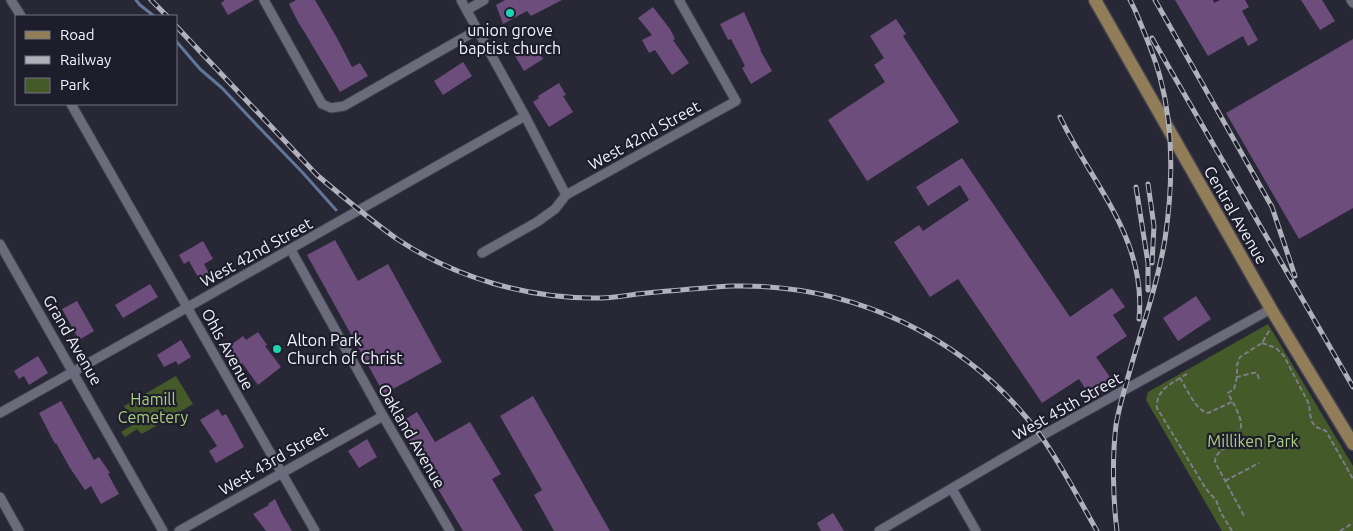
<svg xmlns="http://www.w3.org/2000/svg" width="1353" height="531" font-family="Ubuntu,sans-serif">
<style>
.green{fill:#445a29}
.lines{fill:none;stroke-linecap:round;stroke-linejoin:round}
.stream{stroke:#607799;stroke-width:3}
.building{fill:#6d4d7c}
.street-casing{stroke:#43424e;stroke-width:11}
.secondary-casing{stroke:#43424e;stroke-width:15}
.path{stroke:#7e7d8a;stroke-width:2;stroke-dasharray:5 2.5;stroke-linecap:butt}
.street{stroke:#6b6b7c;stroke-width:9}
.secondary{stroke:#917e58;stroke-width:12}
.rail-casing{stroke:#b1b1bc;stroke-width:5}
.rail{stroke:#1e1d2c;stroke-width:3;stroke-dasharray:9;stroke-linecap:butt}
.poi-dot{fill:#1ad5b2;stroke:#1e1d2c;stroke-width:2}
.labels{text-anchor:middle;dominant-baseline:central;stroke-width:4.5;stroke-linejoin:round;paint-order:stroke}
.poi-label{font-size:16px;fill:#f3f3fd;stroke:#1e1d2c}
.street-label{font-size:16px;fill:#f3f3fd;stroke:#1e1d2c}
.park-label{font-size:16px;fill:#abd180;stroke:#1e1d2c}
</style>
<rect width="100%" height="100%" fill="#282736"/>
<!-- green -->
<g class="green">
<path d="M1268 324 1353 466V531H1222L1146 400 1148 392Z"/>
<path d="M176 376 193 404 142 434 137 429 125 437 121 432 134 424 124 406Z"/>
</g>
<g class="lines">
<!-- stream -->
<g class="stream">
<path d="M136 0 140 5 154 16"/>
<path d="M176 41 200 69 222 88 254 122 303 173 336 210"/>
</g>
</g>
<!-- building -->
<g class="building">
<path d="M225 0H254L228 15 221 3Z"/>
<path d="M296 0H315L337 38 352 67 360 63 368 76 340 92 305 33 298 22 289 4Z"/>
<path d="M505 0H562L531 16 527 11 503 24 496 5Z"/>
<path d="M1175 0H1213L1214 3 1220 0H1245L1249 7 1242 11 1258 40 1248 46 1243 36 1208 56Z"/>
<path d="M1301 0H1322L1335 21 1320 30Z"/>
<path d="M653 7 670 29 675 39 673 40 689 63 672 75 655 50 649 53 642 40 652 35 638 18Z"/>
<path d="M744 12 761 50H760L772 71 751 84 742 68 745 66 731 39 728 40 720 24Z"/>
<path d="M896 19 906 34 903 36 959 122 867 181 828 120 885 82 874 65 884 58 870 36Z"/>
<path d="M1353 39V208L1299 239 1226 113Z"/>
<path d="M533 43 543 59 524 71 514 54Z"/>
<path d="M463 62 472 76 443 95 434 81Z"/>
<path d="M559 83 566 95 563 96 573 112 549 127 533 102 539 98 538 96Z"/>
<path d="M962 158 1070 317 1112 288 1125 307 1113 315 1127 336 1096 357 1114 383 1092 399 1079 379 1042 403 958 279 930 297 894 242 919 225 923 231 969 200 960 185 928 206 916 187Z"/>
<path d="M335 240 358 281 388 264 442 362 384 394 307 255Z"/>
<path d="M203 241 213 259 204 264 209 273 199 279 189 261 184 264 179 255Z"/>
<path d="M150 284 158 297 123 318 115 305Z"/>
<path d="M1196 296 1211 319 1178 341 1163 318Z"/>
<path d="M77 301 94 331 79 340 62 309Z"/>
<path d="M258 332 267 345 265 346 281 367 258 385 242 363 239 365 227 348 243 336 246 340Z"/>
<path d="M181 340 191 357 178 365 176 361 164 367 157 355Z"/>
<path d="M38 356 48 373 29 385 24 376 19 379 14 371Z"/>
<path d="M533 396 610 531H554L534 495 542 490 500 416Z"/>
<path d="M61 401 94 460 99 457 110 473 108 474 119 494 101 504 91 486 85 490 70 468 56 443 55 444 39 413Z"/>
<path d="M218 409 222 416 226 414 244 447 216 463 209 451 217 446 200 420Z"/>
<path d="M417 412 435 442 470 422 501 474 492 479 523 531H463L399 423Z"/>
<path d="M367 439 377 457 359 468 348 451Z"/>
<path d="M275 499 282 514 292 531H266L253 514 269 505 268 504Z"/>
<path d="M833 513 844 531H821L817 523Z"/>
</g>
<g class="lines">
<defs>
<g id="street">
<path d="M11 0 21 16"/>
<path d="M264 0 322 104 331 108 344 106 477 30"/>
<path d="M461 0 525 116 566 195 555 209 537 222 482 253"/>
<path d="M1351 0 1353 3"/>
<path d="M467 10 484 0"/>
<path d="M71 104 315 531"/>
<path d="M566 195 736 101 679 0"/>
<path d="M0 244 163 531"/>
<path d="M291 250 383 416 450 531"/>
<path d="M0 413C175 314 351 216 525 116"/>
<path d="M952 489 976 531"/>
<path d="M0 497 19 531"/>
<path d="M179 531 383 416"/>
<path d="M879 531 1041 436 1271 309"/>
</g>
<path id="secondary" d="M1095 0 1271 309 1353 444"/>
</defs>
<!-- street casing -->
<use href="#street" class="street-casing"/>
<!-- secondary casing -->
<use href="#secondary" class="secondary-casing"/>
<!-- path -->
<g class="path">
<path d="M1262 343 1276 348 1284 356 1309 404 1310 414 1312 422 1316 427 1326 431 1353 479"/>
<path d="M1187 374 1180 378C1187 389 1196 411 1208 413L1232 402"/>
<path d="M1237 377 1234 389 1228 393C1232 401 1241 416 1241 424 1242 446 1215 446 1215 462L1244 516"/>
<path d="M1180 378C1167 386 1156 392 1157 408L1206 489 1216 500 1221 513 1232 531"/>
<path d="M1259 379 1257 373C1252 372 1243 376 1237 377V365L1240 357 1262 343 1270 329"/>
<path d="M1225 481 1259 463"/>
<path d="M1340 531 1353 523"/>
</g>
<!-- street -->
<use href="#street" class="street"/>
<!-- secondary -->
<use href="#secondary" class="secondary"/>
<defs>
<g id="rail">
<path d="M151 0 167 16"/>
<path d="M1155 0 1272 207 1295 276"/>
<path d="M176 26 317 175C343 197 369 219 397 239 456 278 528 299 599 298 611 298 624 296 637 294 668 291 700 288 731 286 853 283 968 337 1041 436 1062 466 1079 499 1097 531"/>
<path d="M1152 38 1353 387"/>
<path d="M1060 117C1092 184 1147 239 1139 319"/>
<path d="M1148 184 1154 226 1152 263"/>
<path d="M1136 187 1148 263V290"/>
<path d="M1117 531C1113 499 1112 458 1116 425 1119 407 1125 388 1130 370 1142 328 1158 282 1165 239 1173 185 1174 129 1160 77 1154 54 1144 32 1135 10L1130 0"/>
</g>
</defs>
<!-- rail casing -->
<use href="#rail" class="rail-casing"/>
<!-- rail -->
<use href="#rail" class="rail"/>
</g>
<!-- markers -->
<g class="poi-dot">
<circle cx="510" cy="13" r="5"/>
<circle cx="277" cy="349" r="5"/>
</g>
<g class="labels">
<!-- poi labels -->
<g class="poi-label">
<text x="510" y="30">union grove<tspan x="510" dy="18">baptist church</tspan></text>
<text x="287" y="340" text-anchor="start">Alton Park<tspan x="287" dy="18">Church of Christ</tspan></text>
</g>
<!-- street labels -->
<g class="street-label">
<text transform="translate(644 135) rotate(-29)">West 42nd Street</text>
<text transform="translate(1236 215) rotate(60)">Central Avenue</text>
<text transform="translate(256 252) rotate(-29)">West 42nd Street</text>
<text transform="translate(73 340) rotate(60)">Grand Avenue</text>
<text transform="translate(228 349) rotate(61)">Ohls Avenue</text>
<text transform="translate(1067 406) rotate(-29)">West 45th Street</text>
<text transform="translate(412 436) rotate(60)">Oakland Avenue</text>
<text transform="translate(273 460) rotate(-30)">West 43rd Street</text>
</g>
<!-- park labels -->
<g class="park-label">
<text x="153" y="399">Hamill<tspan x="153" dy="18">Cemetery</tspan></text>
<text x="1253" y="441">Milliken Park</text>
</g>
</g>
<!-- legend -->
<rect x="15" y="15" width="162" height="90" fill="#1e1d2c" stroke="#737380"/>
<rect x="25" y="31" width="25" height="8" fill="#917e58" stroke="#737380"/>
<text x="60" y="40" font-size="15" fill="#f3f3fd">Road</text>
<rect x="25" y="56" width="25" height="8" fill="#b1b1bc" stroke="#737380"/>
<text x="60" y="65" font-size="15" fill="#f3f3fd">Railway</text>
<rect x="25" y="78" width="25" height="15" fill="#445a29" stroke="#737380"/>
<text x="60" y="90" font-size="15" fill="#f3f3fd">Park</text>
</svg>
